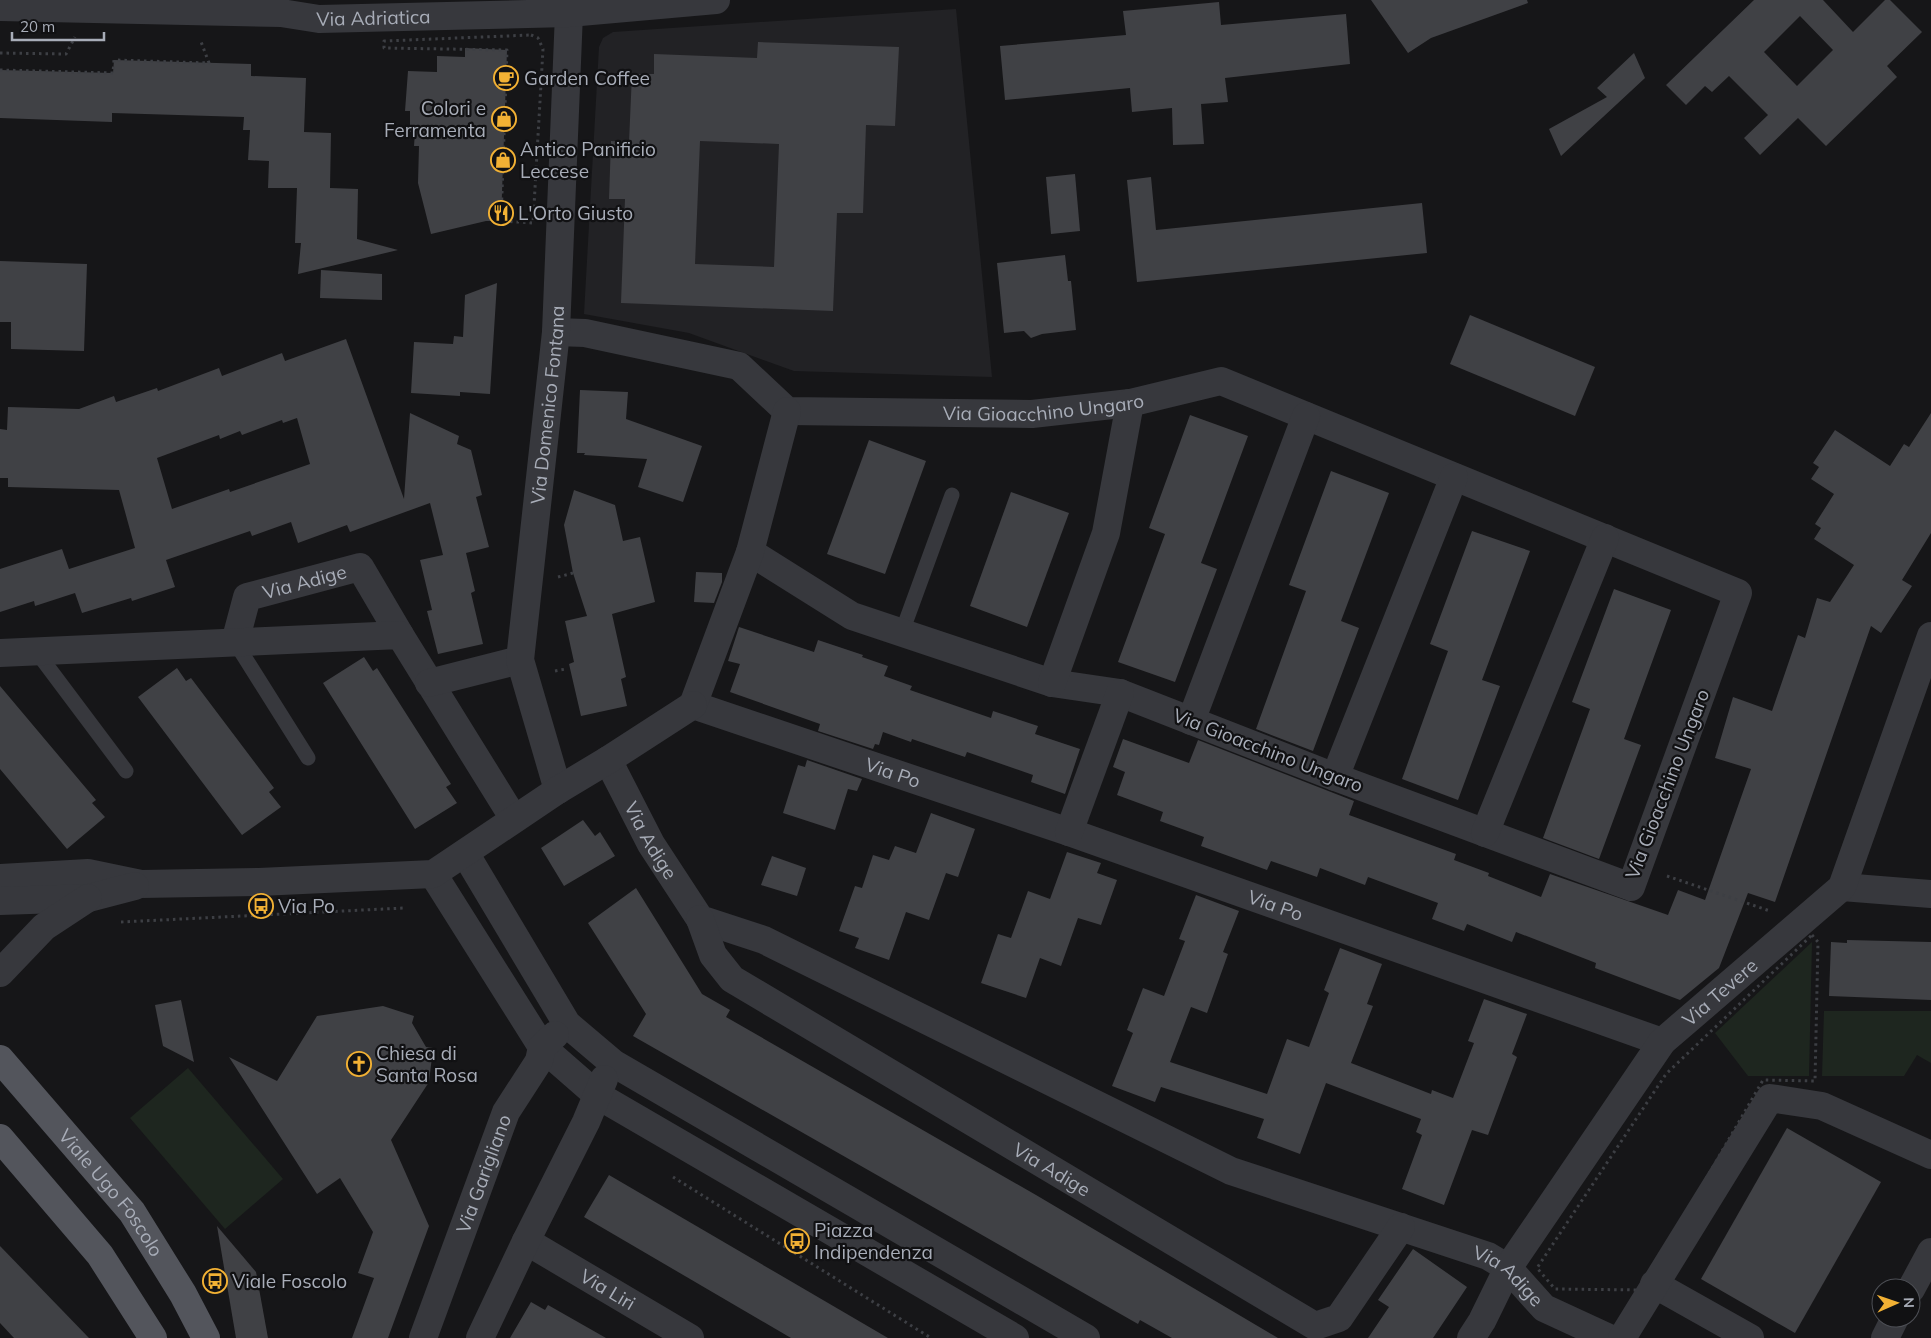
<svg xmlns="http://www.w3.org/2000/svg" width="1931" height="1338" font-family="Mulish,sans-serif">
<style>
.built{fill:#222225}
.green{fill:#1e261f}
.building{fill:#404145;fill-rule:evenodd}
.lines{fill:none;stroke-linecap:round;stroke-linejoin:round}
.path{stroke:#3d3f44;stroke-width:3;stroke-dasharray:2.5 4;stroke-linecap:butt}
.service{stroke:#37383d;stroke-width:15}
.minor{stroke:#37383d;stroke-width:28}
.tertiary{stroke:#37383d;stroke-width:28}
.primary{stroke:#53555c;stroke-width:28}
.labels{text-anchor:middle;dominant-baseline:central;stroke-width:4.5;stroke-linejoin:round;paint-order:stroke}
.street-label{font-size:19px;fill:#a8adb8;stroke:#111113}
.poi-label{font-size:19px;fill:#a8adb8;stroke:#111113;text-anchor:start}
</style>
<rect width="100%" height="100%" fill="#161618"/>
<!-- built -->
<path class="built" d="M956 9 992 377 794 371 689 333 584 314 599 47 603 38 613 32Z"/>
<!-- green -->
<g class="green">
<path d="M1812 942 1809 1076H1748L1715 1033Z"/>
<path d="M1824 1011H1931V1063L1917 1055 1904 1076H1822Z"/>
<path d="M188 1068 283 1179 225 1229 130 1118Z"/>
</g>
<!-- building -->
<g class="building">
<path d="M1371 0H1527L1528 3 1431 38 1408 53Z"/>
<path d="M1754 0H1823L1853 32 1885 0H1890L1922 32 1887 66 1897 77 1826 146 1798 118 1760 155 1744 138 1768 115 1729 76 1712 92 1705 86 1686 105 1666 85ZM1800 16 1833 50 1797 86 1764 52Z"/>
<path d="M1219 2 1221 25 1346 14 1350 64 1225 78 1228 102 1201 104 1204 144 1173 145 1172 108 1132 112 1130 88 1005 100 1000 46 1126 35 1123 11Z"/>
<path d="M758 42 899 47 895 126 866 125 863 213H837L833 311 621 303 625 199H609L611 141 629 142 632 74H654V54L757 58ZM700 141 779 144 774 267 695 264Z"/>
<path d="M465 48 507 50 501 221H486L431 234 418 183 419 146H414L415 132H410V111H405L408 71 437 72V56L465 57Z"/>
<path d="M1634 53 1645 78 1561 156 1549 129 1607 97 1597 88Z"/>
<path d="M114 60 251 64V76L306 78 304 132 331 133 330 188 358 189 357 239 398 250 298 274 301 243H295L297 188H268L269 161 248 160 250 130H243L244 117 112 113V122L0 118V70L113 73Z"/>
<path d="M1075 174 1080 231 1051 234 1046 177Z"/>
<path d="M1151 177 1156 230 1422 203 1427 253 1137 282 1127 180Z"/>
<path d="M1065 255 1068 281H1071L1076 330 1042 334 1031 338 1024 331 1004 333 997 263Z"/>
<path d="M0 261 87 264 84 351 11 349V322H0Z"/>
<path d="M321 270 382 274V300L320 298Z"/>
<path d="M497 283 490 394 460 392V396L411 393 414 342 453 344 454 336 463 337 465 295Z"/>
<path d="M1470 315 1595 367 1575 416 1450 364Z"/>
<path d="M346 339 404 499 410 413 459 436 457 444 471 450 482 495 476 497 489 547 466 553 475 591 471 593 483 644 438 654 427 611 432 610 420 560 443 555 430 503 350 532 347 525 298 543 291 522 252 536 250 531 166 560 175 587 132 601 131 598 82 613 75 593 35 606 34 601 0 612V569L62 549 69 569 135 548 119 490 8 487V478H0V429L7 430 8 407 79 409 114 396 116 402 157 388 158 391 219 368 222 376 282 353 285 361ZM297 418 310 464 230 492 229 489 172 509 157 458 219 435 220 439 240 431 242 435 282 420 283 423Z"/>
<path d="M580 390 628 392 626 419 702 446 683 502 638 487 647 459 584 455 585 453H577Z"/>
<path d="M1931 413V533L1902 580 1912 586 1881 633 1871 626 1775 902 1748 893 1719 968 1680 1000 1595 968 1596 963 1516 932 1512 942 1467 924 1464 931 1432 919 1438 903 1368 877 1365 885 1320 868 1317 877 1271 861 1267 870 1201 846 1204 837 1160 821 1163 812 1117 795 1125 772 1113 767 1123 739 1189 763 1198 740 1354 801 1349 815 1456 854 1454 860 1489 873 1488 876 1541 897 1550 874 1668 915 1678 890 1705 900 1751 769 1715 758 1733 697 1772 711 1798 635 1805 638 1817 598 1830 602 1854 565 1814 539 1821 528 1815 524 1834 494 1811 479 1819 467 1813 463 1835 430 1890 466 1904 444 1909 447Z"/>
<path d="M1190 415 1248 436 1201 563 1217 569 1175 682 1118 662 1165 534 1149 528Z"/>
<path d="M869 440 926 461 885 574 827 554Z"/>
<path d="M1331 471 1389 493 1341 621 1359 628 1313 751 1256 729 1306 591 1289 585Z"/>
<path d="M574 490 615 505 623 541 640 537 655 602 612 614 626 677 621 679 627 706 581 716 569 664 574 662 565 621 587 616 573 573 564 525Z"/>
<path d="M1011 492 1069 513 1027 627 970 606Z"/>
<path d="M1472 531 1530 551 1482 680 1500 686 1458 800 1402 779 1448 651 1430 644Z"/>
<path d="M696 572 722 573V582L714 603 694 602Z"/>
<path d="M1614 589 1671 610 1624 739 1641 745 1599 859 1543 838 1590 709 1572 702Z"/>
<path d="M739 627 814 652 818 640 863 655 862 657 888 666 884 676 912 686 910 690 991 718 993 711 1038 726 1035 734 1080 749 1065 794 1031 782 1033 775 967 752 965 757 912 739 911 742 883 732 879 745 875 744 873 749 818 731 820 724 730 692 740 664 728 661Z"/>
<path d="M364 657 373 671 377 668 451 784 446 787 457 803 415 829 323 683Z"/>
<path d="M177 668 186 681 191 678 274 788 269 792 281 807 242 835 138 697Z"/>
<path d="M0 686 96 800 92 803 105 817 67 849 0 769Z"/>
<path d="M807 760 862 779 857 791 848 789 835 830 783 813 798 765 805 767Z"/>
<path d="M931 813 975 829 958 877 946 873 929 920 906 912 889 960 855 948 859 938 839 931 855 886 862 888 873 855 889 860 895 846 916 853Z"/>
<path d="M583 820 595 836 600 832 615 856 564 886 541 848Z"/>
<path d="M1067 852 1101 863 1097 873 1117 880 1101 925 1078 918 1061 966 1040 958 1026 998 981 983 998 934 1011 938 1028 891 1050 899Z"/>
<path d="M772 856 806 868 797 896 761 885Z"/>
<path d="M636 888 702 994 730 1010 726 1017 1036 1195 1278 1338H1172L1140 1320 1138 1324 633 1036 646 1014 588 923Z"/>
<path d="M1196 895 1239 911 1223 952 1228 954 1207 1013 1191 1007 1170 1062 1267 1094 1287 1039 1309 1047 1329 993 1324 990 1340 948 1382 964 1367 1004 1373 1006 1351 1063 1431 1094 1432 1090 1453 1098 1474 1043 1468 1041 1484 999 1527 1014 1512 1054 1517 1057 1488 1135 1472 1130 1444 1205 1402 1189 1422 1135 1416 1132 1421 1119 1326 1083 1300 1154 1257 1138 1264 1119 1161 1087 1155 1102 1112 1086 1133 1033 1127 1030 1143 988 1164 996 1185 941 1179 939Z"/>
<path d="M1847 940 1931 942V1000L1829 996 1831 942 1847 943Z"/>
<path d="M181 1000 194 1062 163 1046 155 1005Z"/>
<path d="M383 1006 414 1016 412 1023 426 1047 433 1048 429 1082 391 1140 429 1226 388 1338H352L374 1278 358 1273 373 1232 340 1178 317 1194 229 1057 277 1081 317 1016Z"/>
<path d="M1787 1128 1881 1182 1795 1333 1701 1279Z"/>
<path d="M609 1175 888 1338H791L584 1217Z"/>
<path d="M217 1226 256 1272 268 1338H236Z"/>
<path d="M0 1246 89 1338H14L0 1323Z"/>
<path d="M1413 1249 1467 1287 1433 1338H1368L1389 1307 1378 1300Z"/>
<path d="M531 1302 545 1310 548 1305 606 1338H510Z"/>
</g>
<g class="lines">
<!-- path -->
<g class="path">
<path d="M531 35 538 38 543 49 533 223 501 221 507 50 384 48V41Z"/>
<path d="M0 53 66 54 75 37"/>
<path d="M0 70 113 73 114 60 209 63 200 39"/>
<path d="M558 577 573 573"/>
<path d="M555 671 566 669"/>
<path d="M1667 876 1770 911"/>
<path d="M121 922 404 908"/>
<path d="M1812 935 1818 942 1815 1081 1763 1080 1642 1290 1555 1289 1537 1268 1666 1074Z"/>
<path d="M673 1177 931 1338"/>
</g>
<!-- service -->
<g class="service">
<path d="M902 632 952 495"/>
<path d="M235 642 308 758"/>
<path d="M36 651 126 771"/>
</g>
<!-- minor -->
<g class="minor">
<path id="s1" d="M556 332 585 333 739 366 787 411 1032 414 1130 403 1221 381 1738 593 1631 887 1335 777 1120 693 1052 683 852 616 750 552"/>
<path id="s2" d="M235 642 247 597 360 567 400 635"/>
<path d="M0 653 400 635 514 819"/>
<path d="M429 683 520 660"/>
<path d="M1052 683 1106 533 1130 403"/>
<path id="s3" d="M693 705 1069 832 1662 1042"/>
<path d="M693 705 750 552 787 411"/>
<path d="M1191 721 1306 416"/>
<path id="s4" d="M608 760 651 844 700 919 764 940 1231 1171 1488 1256 1508 1268 1544 1308 1609 1338"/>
<path d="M1335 777 1454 477"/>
<path id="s5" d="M558 790 520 660 556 332 569 13"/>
<path d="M1069 832 1120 693"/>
<path d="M1485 833 1605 538"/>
<path d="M465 853 567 1024 613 1063 1086 1338"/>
<path d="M433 874 542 1047 597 1095 1015 1338"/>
<path d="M0 878 88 873 141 884 259 882 433 874 558 790 608 760 693 705"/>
<path d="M1842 887 1931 894"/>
<path d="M0 901 89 898 135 886"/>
<path id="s6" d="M700 919 713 955 732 979 1315 1326 1339 1318 1401 1227"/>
<path d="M0 973 44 927 88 898"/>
<path id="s7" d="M526 1241 690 1338"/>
<path d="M1654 1284 1750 1338"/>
<path d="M1911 1289 1931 1252"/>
<path id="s8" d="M423 1338 506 1112 539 1061 542 1047 555 1035"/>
<path d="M480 1338 526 1241 586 1122 604 1079"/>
<path id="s9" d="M1471 1338 1482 1321 1508 1268 1662 1042 1842 887 1931 636"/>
<path d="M1622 1338 1770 1098 1822 1106 1931 1155"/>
<path d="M1885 1338 1895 1318"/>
</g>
<!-- tertiary -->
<path class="tertiary" id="s10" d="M0 7 281 13 319 19 569 13 716 0"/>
<!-- primary -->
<g class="primary">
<path id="s11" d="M0 1059 132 1212 183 1294 206 1338"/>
<path d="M0 1138 100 1255 153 1338"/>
</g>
</g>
<!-- icons -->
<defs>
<symbol id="cafe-ring" viewBox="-11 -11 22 22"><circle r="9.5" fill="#111113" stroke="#f2b134" stroke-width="1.5"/><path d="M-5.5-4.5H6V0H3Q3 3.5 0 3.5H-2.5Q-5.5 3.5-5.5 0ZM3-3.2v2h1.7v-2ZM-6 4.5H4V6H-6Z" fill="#f2b134"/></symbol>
<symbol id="shop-ring" viewBox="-11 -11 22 22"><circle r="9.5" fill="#111113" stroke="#f2b134" stroke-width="1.5"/><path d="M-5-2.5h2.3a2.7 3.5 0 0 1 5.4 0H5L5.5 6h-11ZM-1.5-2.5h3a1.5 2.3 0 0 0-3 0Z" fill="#f2b134"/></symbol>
<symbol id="restaurant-ring" viewBox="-11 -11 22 22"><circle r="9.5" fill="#111113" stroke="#f2b134" stroke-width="1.5"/><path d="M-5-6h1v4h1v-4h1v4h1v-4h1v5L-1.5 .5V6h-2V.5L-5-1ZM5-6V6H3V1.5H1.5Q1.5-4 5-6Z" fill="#f2b134"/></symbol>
<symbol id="bus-ring" viewBox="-11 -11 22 22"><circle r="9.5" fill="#111113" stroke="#f2b134" stroke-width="1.5"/><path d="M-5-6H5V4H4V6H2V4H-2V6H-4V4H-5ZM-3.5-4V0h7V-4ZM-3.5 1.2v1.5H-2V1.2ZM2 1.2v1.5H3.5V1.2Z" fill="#f2b134"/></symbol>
<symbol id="church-ring" viewBox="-11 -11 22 22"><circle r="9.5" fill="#111113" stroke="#f2b134" stroke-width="1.5"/><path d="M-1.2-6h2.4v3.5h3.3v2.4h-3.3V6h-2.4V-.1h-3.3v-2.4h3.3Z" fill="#f2b134"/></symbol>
</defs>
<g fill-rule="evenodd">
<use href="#cafe-ring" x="492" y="64" width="28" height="28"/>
<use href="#shop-ring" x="490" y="105" width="28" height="28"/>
<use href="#shop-ring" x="489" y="146" width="28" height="28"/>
<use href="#restaurant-ring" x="487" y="199" width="28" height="28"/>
<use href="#bus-ring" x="247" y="892" width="28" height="28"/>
<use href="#church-ring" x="345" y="1050" width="28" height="28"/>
<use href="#bus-ring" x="783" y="1227" width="28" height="28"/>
<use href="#bus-ring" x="201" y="1267" width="28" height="28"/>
</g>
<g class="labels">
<!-- street labels -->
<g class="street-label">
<text stroke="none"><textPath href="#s10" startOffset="374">Via Adriatica</textPath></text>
<text stroke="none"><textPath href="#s5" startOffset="392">Via Domenico Fontana</textPath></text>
<text stroke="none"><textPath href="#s1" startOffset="509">Via Gioacchino Ungaro</textPath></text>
<text stroke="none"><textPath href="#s2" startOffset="106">Via Adige</textPath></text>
<text transform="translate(1268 750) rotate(21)">Via Gioacchino Ungaro</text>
<text stroke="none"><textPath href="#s3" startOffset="211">Via Po</textPath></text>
<text transform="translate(1667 784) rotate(-69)">Via Gioacchino Ungaro</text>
<text stroke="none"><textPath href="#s4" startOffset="91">Via Adige</textPath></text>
<text stroke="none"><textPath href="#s3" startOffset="616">Via Po</textPath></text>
<text stroke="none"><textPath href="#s9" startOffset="429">Via Tevere</textPath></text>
<text stroke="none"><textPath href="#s6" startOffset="441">Via Adige</textPath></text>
<text stroke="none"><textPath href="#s8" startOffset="175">Via Garigliano</textPath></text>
<text stroke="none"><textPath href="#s11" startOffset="174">Viale Ugo Foscolo</textPath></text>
<text stroke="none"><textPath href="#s4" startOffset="1071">Via Adige</textPath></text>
<text stroke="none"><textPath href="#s7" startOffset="95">Via Liri</textPath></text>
</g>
<!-- poi labels -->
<g class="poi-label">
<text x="524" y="78">Garden Coffee</text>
<text x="486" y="108" text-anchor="end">Colori e<tspan x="486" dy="22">Ferramenta</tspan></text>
<text x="520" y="149">Antico Panificio<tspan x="520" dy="22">Leccese</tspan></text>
<text x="518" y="213">L'Orto Giusto</text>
<text x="278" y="906">Via Po</text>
<text x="376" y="1053">Chiesa di<tspan x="376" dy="22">Santa Rosa</tspan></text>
<text x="814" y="1230">Piazza<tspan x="814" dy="22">Indipendenza</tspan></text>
<text x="232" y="1281">Viale Foscolo</text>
</g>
</g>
<!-- north arrow -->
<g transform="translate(1896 1303) rotate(88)"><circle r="24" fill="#111113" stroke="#4d4f55"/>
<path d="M0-4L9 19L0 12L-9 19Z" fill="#f2b134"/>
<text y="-8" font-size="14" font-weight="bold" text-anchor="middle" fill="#a8adb8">N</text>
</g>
<!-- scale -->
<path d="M12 32v8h92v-8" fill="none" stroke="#a8adb8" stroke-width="2.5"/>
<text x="20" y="32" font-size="15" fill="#a8adb8" stroke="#111113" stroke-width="4" paint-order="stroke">20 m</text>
</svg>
